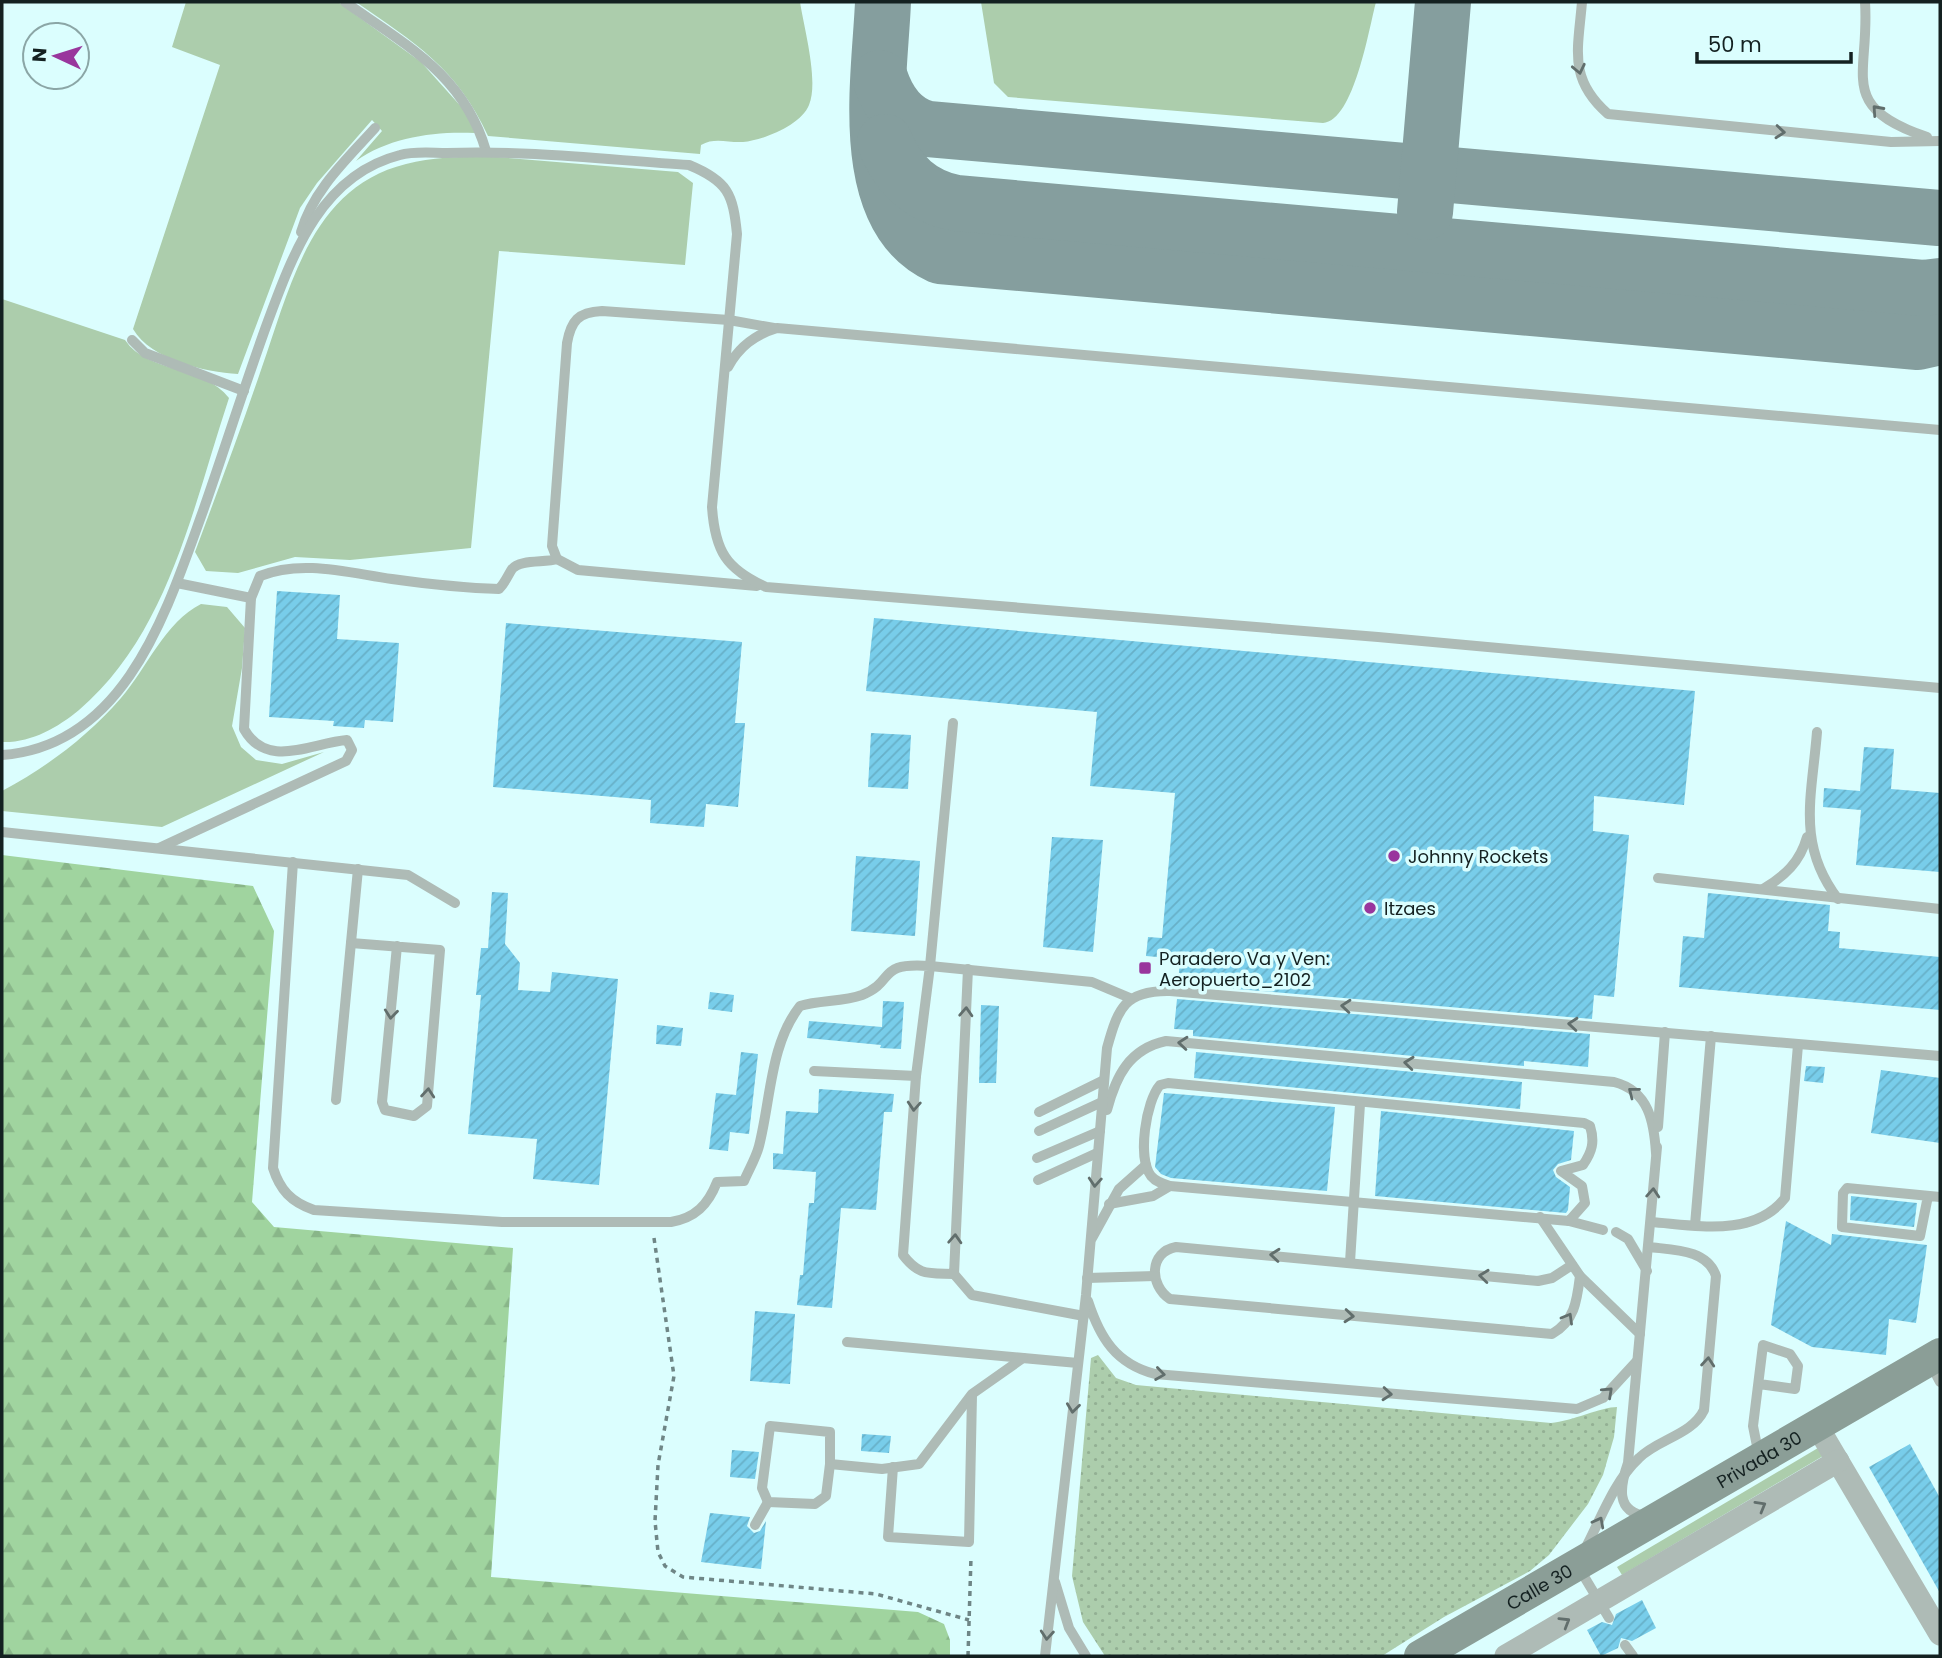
<svg xmlns="http://www.w3.org/2000/svg" width="1942" height="1658" font-family="Poppins,sans-serif">
<style>
.green{fill:#accdac}
.forest{fill:url(#forest-firs)}
.park{fill:url(#park-dots)}
.lines{fill:none;stroke-linecap:round;stroke-linejoin:round}
.taxiway{stroke:#859e9e;stroke-width:56}
.building{fill:url(#building-hatch)}
.path{stroke:#6f8686;stroke-width:3.5;stroke-dasharray:5 5;stroke-linecap:butt}
.lane{stroke:#aebbb6;stroke-width:10}
.street{stroke:#aebbb6;stroke-width:23}
.secondary{stroke:#8b9e97;stroke-width:32}
.oneway{stroke:#616e6c}
.poi-dot{fill:#99369d;stroke:#dbfefe;stroke-width:2.5}
.labels{text-anchor:middle;dominant-baseline:central;stroke-width:7;stroke-linejoin:round;paint-order:stroke}
.poi-label{font-size:18px;fill:#142121;stroke:#dbfefe;text-anchor:start}
.street-label{font-size:18px;fill:#142121;stroke:#dbfefe}
</style>
<defs>
<pattern id="forest-firs" width="22" height="20" patternUnits="userSpaceOnUse" patternTransform="scale(1.75)"><rect width="22" height="20" fill="#a0d49f"/><path d="M5 1l3.5 6h-7zM16 11l3.5 6h-7z" fill="#89b689"/></pattern>
<pattern id="park-dots" width="8" height="8" patternUnits="userSpaceOnUse" patternTransform="scale(1.75)"><rect width="8" height="8" fill="#accdac"/><path d="M2 2h.1M6 6h.1" fill="none" stroke="#93b094" stroke-width="1.8" stroke-linecap="round"/></pattern>
<pattern id="building-hatch" width="6" height="6" patternUnits="userSpaceOnUse" patternTransform="scale(1.75)"><rect width="6" height="6" fill="#78cdea"/><path d="M-1 1l2-2M0 6l6-6M5 7l2-2" fill="none" stroke="#67b0c8"/></pattern>
</defs>
<rect width="100%" height="100%" fill="#dbfefe"/>
<!-- green -->
<g class="green">
<path d="M186 2H338L421 62 465 111 475 133C435 131 389 137 356 161L382 131 372 120 317 183 300 208 238 374C205 372 151 360 133 329L220 65 172 47Z"/>
<path d="M356 2H800C804 28 819 81 809 105 801 125 764 140 743 142 728 143 715 137 701 145L700 154 488 136C457 68 415 43 356 2Z"/>
<path d="M981 2H1376C1369 28 1354 121 1323 123L1008 97 994 83Z"/>
<path d="M485 156 678 172 693 183 685 265 499 251 471 548 350 560 295 557 238 573 206 571 195 552C218 490 241 429 262 367 290 288 311 187 406 164 432 157 458 157 485 156Z"/>
<path d="M2 299 125 340C148 374 204 365 229 398 193 506 169 633 79 710 57 728 31 743 2 742Z"/>
<path d="M201 604 227 607 245 628 242 668 232 726 241 747 256 760 282 764 324 752 162 827 2 811V791C47 767 87 737 121 698 147 668 165 622 201 604Z"/>
<path d="M1818 1448 1823 1456 1622 1575 1617 1567Z"/>
</g>
<!-- forest -->
<path class="forest" d="M2 855 253 886 274 931 252 1202 274 1227 513 1248 491 1577 918 1612 944 1624 950 1640V1656H2Z"/>
<!-- park -->
<path class="park" d="M1098 1355 1116 1378 1136 1385 1551 1423C1572 1421 1602 1407 1617 1407L1614 1437 1603 1475 1588 1504 1549 1555 1530 1571 1444 1617 1382 1656H1105L1083 1622 1072 1576 1091 1358Z"/>
<g class="lines">
<!-- taxiway -->
<g class="taxiway">
<path d="M883 2C880 77 855 217 940 256L1918 342 1940 337"/>
<path d="M880 78C888 102 902 123 928 129L1939 218"/>
<path d="M885 142C898 175 921 196 956 203L1923 288 1940 286"/>
<path d="M1425 212 1443 2"/>
</g>
</g>
<!-- building -->
<g class="building">
<path d="M277 591 340 595 337 639 399 643 393 722 365 720 364 728 333 726 334 721 269 717Z"/>
<path d="M874 618 1695 691 1684 805 1594 796 1593 831 1629 835 1614 997 1594 995 1592 1019 1178 984 1180 959 1146 956 1148 937 1162 938 1175 793 1090 786 1097 712 866 691Z"/>
<path d="M506 623 742 642 735 723H745L738 807 706 804 704 827 650 823 651 800 493 787Z"/>
<path d="M871 733 911 735 908 789 868 787Z"/>
<path d="M1864 747 1894 749 1891 789 1940 793V872L1856 865 1861 810 1823 807 1824 788 1860 791Z"/>
<path d="M1052 837 1103 840 1093 952 1043 947Z"/>
<path d="M856 856 920 861 915 936 851 931Z"/>
<path d="M492 892 508 893 505 944 520 963 518 990 550 992 552 972 618 979 599 1185 533 1179 537 1139 468 1134 481 995H476L481 948H488Z"/>
<path d="M1708 893 1830 905 1828 931 1840 932 1839 948 1940 957V1010L1679 987 1683 936 1704 938Z"/>
<path d="M710 992 734 995 732 1012 708 1009Z"/>
<path d="M1177 999 1590 1034 1588 1067 1524 1061V1066L1193 1036V1030L1174 1029Z"/>
<path d="M883 1001 904 1002 901 1049 880 1048 881 1045 807 1038 809 1021 882 1027Z"/>
<path d="M981 1005 999 1006 996 1083H979Z"/>
<path d="M657 1025 683 1028 681 1046 656 1044Z"/>
<path d="M741 1052 758 1054 749 1134 730 1132 728 1151 709 1149 716 1093 736 1095Z"/>
<path d="M1196 1052 1522 1082 1520 1109 1194 1078Z"/>
<path d="M1806 1066 1825 1067 1823 1083 1804 1081Z"/>
<path d="M1881 1070 1940 1078V1143L1871 1133Z"/>
<path d="M819 1089 894 1094 892 1112H884L876 1210 841 1208 832 1308 797 1305 800 1275H803L809 1203H814L816 1172 773 1169V1153L783 1154 786 1111 818 1113Z"/>
<path d="M1164 1093 1335 1107 1327 1191 1171 1178 1161 1174 1155 1167Z"/>
<path d="M1381 1111 1574 1131 1571 1160 1558 1164 1553 1170 1556 1177 1570 1187 1568 1210 1566 1213 1375 1196Z"/>
<path d="M1851 1196 1917 1203 1914 1227 1850 1220Z"/>
<path d="M1786 1221 1831 1245 1832 1234 1927 1245 1916 1323 1889 1319 1886 1355 1812 1347 1771 1325Z"/>
<path d="M755 1311 795 1314 790 1384 750 1381Z"/>
<path d="M862 1434 891 1436 889 1453 861 1451Z"/>
<path d="M1910 1444 1940 1498V1593L1869 1467Z"/>
<path d="M732 1450 759 1452 755 1479 730 1477Z"/>
<path d="M710 1513 750 1517 747 1526 754 1533 760 1531 766 1521 761 1569 701 1562Z"/>
<path d="M1642 1600 1656 1628 1632 1641 1621 1638 1618 1648 1601 1656 1587 1630 1602 1622 1612 1625 1616 1614Z"/>
</g>
<g class="lines">
<!-- path -->
<g class="path">
<path d="M654 1238 674 1376 658 1465 655 1521 658 1552 665 1566 683 1577 876 1594 969 1620"/>
<path d="M968 1656 971 1557"/>
</g>
<!-- lane -->
<g class="lane">
<path d="M345 2C406 45 464 75 486 151"/>
<path d="M1582 2C1578 50 1568 79 1608 114L1891 142 1940 141"/>
<path d="M1865 2C1870 76 1836 106 1927 137"/>
<path d="M301 232C313 190 347 159 375 128"/>
<path d="M132 340 145 353 244 391"/>
<path d="M728 367C739 347 754 335 777 328L1940 430"/>
<path d="M177 583 251 598"/>
<path d="M757 586 578 570 557 559 552 546 567 343C571 321 578 312 602 311L729 320 774 328"/>
<path d="M953 723 930 966 1092 982 1130 998"/>
<path d="M1817 732C1812 796 1796 844 1838 899"/>
<path d="M2 755C126 746 167 610 203 511 225 448 245 384 268 321 293 254 321 175 400 155 414 151 432 153 447 153 528 150 609 160 689 165 728 181 733 194 737 234L712 507C715 551 726 569 766 587L1378 637 1940 688"/>
<path d="M2 832 408 875 455 903"/>
<path d="M159 848 346 761 352 750 347 740C311 743 267 770 244 729L251 598 260 576C302 559 349 573 392 579 428 584 463 588 499 589 505 583 508 575 512 569 520 559 545 563 557 559"/>
<path d="M293 862 273 1168C280 1190 291 1202 314 1210L502 1222H671C695 1218 708 1205 717 1182L744 1181C749 1169 756 1158 759 1146 771 1099 770 1044 800 1006 820 1000 843 1002 862 995 897 981 875 962 930 966L916 1076 903 1255C919 1276 928 1273 954 1274L968 969"/>
<path d="M1658 878 1940 909"/>
<path d="M1763 889C1785 876 1800 862 1807 837"/>
<path d="M351 943 440 950 427 1106 414 1116 385 1110 382 1102 397 946"/>
<path d="M814 1071 916 1076"/>
<path d="M1168 1083 1584 1123 1590 1126C1595 1142 1592 1152 1583 1165L1561 1171 1582 1186 1585 1203 1569 1221 1170 1186C1163 1184 1156 1182 1151 1176 1137 1158 1146 1101 1160 1085Z"/>
<path d="M336 1100 358 869"/>
<path d="M1107 1110C1116 1076 1129 1049 1166 1041L1614 1082C1649 1091 1654 1122 1656 1153"/>
<path d="M1039 1112 1104 1080"/>
<path d="M1658 1127 1665 1032"/>
<path d="M1039 1131 1102 1102"/>
<path d="M1037 1158 1100 1131"/>
<path d="M1038 1180 1097 1153"/>
<path d="M1928 1196 1920 1236 1842 1227 1843 1193 1847 1188 1940 1197"/>
<path d="M1109 1204 1153 1196 1170 1186"/>
<path d="M1540 1217 1580 1276 1640 1334"/>
<path d="M1569 1221 1603 1230"/>
<path d="M1651 1222C1694 1225 1754 1238 1785 1198L1798 1045"/>
<path d="M1695 1225 1711 1036"/>
<path d="M1616 1232 1628 1239 1647 1271"/>
<path d="M1092 1238 1119 1189 1146 1165"/>
<path d="M1350 1262 1360 1104"/>
<path d="M1572 1265 1552 1278 1538 1281 1176 1247C1149 1252 1149 1285 1170 1299L1552 1334C1575 1321 1577 1300 1580 1276"/>
<path d="M954 1274 972 1295 1084 1316"/>
<path d="M1087 1278 1155 1276"/>
<path d="M1088 1301C1100 1338 1116 1364 1155 1374L1577 1409 1603 1398 1637 1361"/>
<path d="M847 1342 1078 1363"/>
<path d="M1930 1363 1940 1382"/>
<path d="M1759 1384 1795 1389 1798 1366 1790 1354 1763 1345 1753 1426 1759 1456"/>
<path d="M830 1464V1432L770 1426 762 1488 768 1502 815 1504 826 1496 830 1464 882 1469 919 1464 972 1394 1023 1358"/>
<path d="M893 1467 888 1537 969 1542 972 1395"/>
<path d="M1646 1516C1615 1512 1620 1486 1628 1463L1657 1147"/>
<path d="M755 1525 768 1502"/>
<path d="M1584 1551C1600 1521 1614 1481 1639 1458 1658 1439 1692 1435 1704 1410L1716 1276C1707 1249 1673 1250 1649 1247"/>
<path d="M1579 1568 1609 1618"/>
<path d="M1055 1582 1069 1628 1086 1656"/>
<path d="M1625 1645 1633 1656"/>
<path d="M1045 1656 1086 1295 1107 1048C1118 1008 1125 990 1170 991L1940 1056"/>
</g>
<!-- street -->
<g class="street">
<path d="M1817 1426 1940 1634"/>
<path d="M1506 1656 1838 1461"/>
</g>
<!-- secondary -->
<path class="secondary" id="s1" d="M1420 1656 1940 1354"/>
</g>
<!-- one-way arrows -->
<defs><path id="oneway-chevron" d="M-2-3.5L2.5 0L-2 3.5" fill="none" stroke-width="1.6" stroke-linecap="round" stroke-linejoin="round" transform="scale(1.75)"/></defs>
<g class="oneway">
<use href="#oneway-chevron" transform="translate(1579 69) rotate(78)"/>
<use href="#oneway-chevron" transform="translate(1877 110) rotate(-132)"/>
<use href="#oneway-chevron" transform="translate(1780 132) rotate(5)"/>
<use href="#oneway-chevron" transform="translate(1346 1006) rotate(-175)"/>
<use href="#oneway-chevron" transform="translate(966 1012) rotate(-87)"/>
<use href="#oneway-chevron" transform="translate(391 1014) rotate(96)"/>
<use href="#oneway-chevron" transform="translate(1573 1024) rotate(-175)"/>
<use href="#oneway-chevron" transform="translate(1183 1043) rotate(-175)"/>
<use href="#oneway-chevron" transform="translate(1409 1063) rotate(-174)"/>
<use href="#oneway-chevron" transform="translate(1633 1092) rotate(-142)"/>
<use href="#oneway-chevron" transform="translate(428 1093) rotate(-85)"/>
<use href="#oneway-chevron" transform="translate(914 1106) rotate(94)"/>
<use href="#oneway-chevron" transform="translate(1095 1182) rotate(94)"/>
<use href="#oneway-chevron" transform="translate(1653 1193) rotate(-86)"/>
<use href="#oneway-chevron" transform="translate(955 1239) rotate(-87)"/>
<use href="#oneway-chevron" transform="translate(1275 1255) rotate(-175)"/>
<use href="#oneway-chevron" transform="translate(1484 1276) rotate(-174)"/>
<use href="#oneway-chevron" transform="translate(1349 1316) rotate(5)"/>
<use href="#oneway-chevron" transform="translate(1568 1318) rotate(-60)"/>
<use href="#oneway-chevron" transform="translate(1708 1362) rotate(-85)"/>
<use href="#oneway-chevron" transform="translate(1160 1374) rotate(8)"/>
<use href="#oneway-chevron" transform="translate(1608 1392) rotate(-43)"/>
<use href="#oneway-chevron" transform="translate(1387 1394) rotate(5)"/>
<use href="#oneway-chevron" transform="translate(1073 1408) rotate(97)"/>
<use href="#oneway-chevron" transform="translate(1761 1506) rotate(-30)"/>
<use href="#oneway-chevron" transform="translate(1599 1522) rotate(-62)"/>
<use href="#oneway-chevron" transform="translate(1565 1622) rotate(-31)"/>
<use href="#oneway-chevron" transform="translate(1047 1635) rotate(95)"/>
</g>
<!-- markers -->
<g class="poi-dot">
<circle cx="1394" cy="856" r="7"/>
<circle cx="1370" cy="908" r="7"/>
<rect x="1138" y="961" width="14" height="14" rx="3.5"/>
</g>
<g class="labels">
<!-- poi labels -->
<g class="poi-label">
<text x="1408" y="856">Johnny Rockets</text>
<text x="1384" y="908">Itzaes</text>
<text x="1159" y="958">Paradero Va y Ven:<tspan x="1159" dy="21">Aeropuerto_2102</tspan></text>
</g>
<!-- street labels -->
<g class="street-label">
<text stroke="none"><textPath href="#s1" startOffset="392">Privada 30</textPath></text>
<text stroke="none"><textPath href="#s1" startOffset="138">Calle 30</textPath></text>
</g>
</g>
<!-- border -->
<rect width="1942" height="1658" fill="none" stroke="#142121" stroke-width="7"/>
<!-- north arrow -->
<g transform="translate(56 56) rotate(274)"><circle r="33" fill="#dbfefe" stroke="#8ba6a6" stroke-width="2"/>
<path d="M0-5L12 26L0 18L-12 26Z" fill="#99369d"/>
<text y="-10" font-size="19" font-weight="bold" text-anchor="middle" fill="#142121">N</text>
</g>
<!-- scale -->
<path d="M1697 52v10h154v-10" fill="none" stroke="#142121" stroke-width="3.5"/>
<text x="1708" y="52" font-size="21" fill="#142121" stroke="#dbfefe" stroke-width="5" paint-order="stroke">50 m</text>
</svg>
